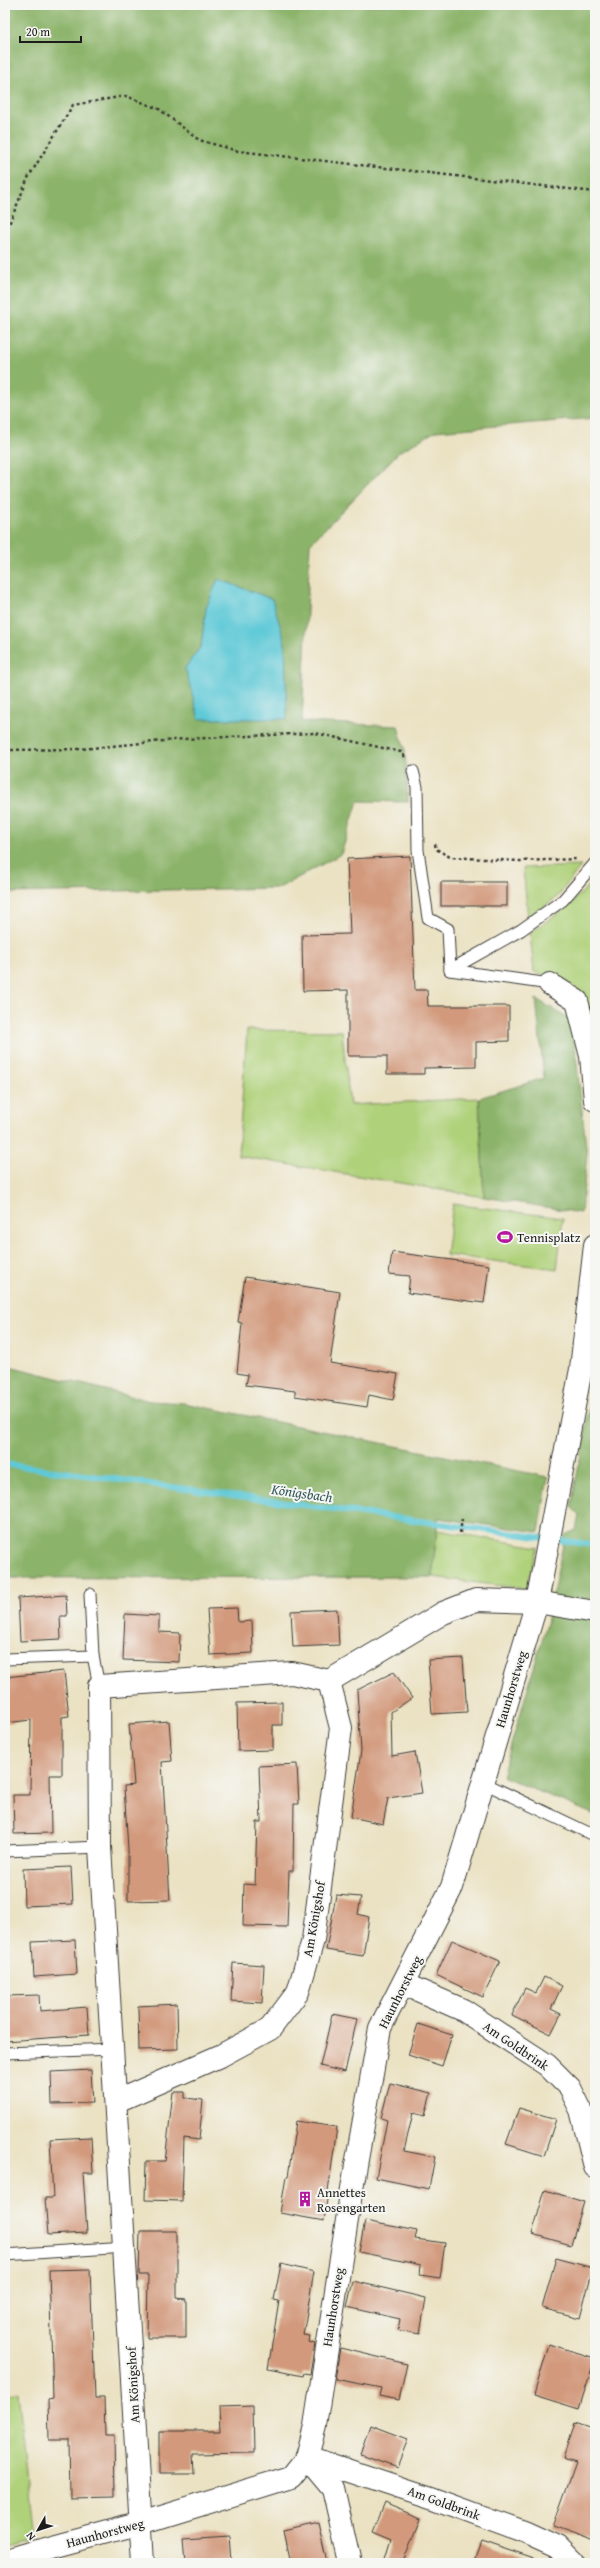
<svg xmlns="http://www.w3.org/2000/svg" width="600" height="2568" font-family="'Gentium Book Plus',serif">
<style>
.green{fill:#afd179;stroke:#66764a}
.forest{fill:#8bb369;stroke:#546842;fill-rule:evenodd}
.water{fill:#5ec9d7;stroke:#3d727a}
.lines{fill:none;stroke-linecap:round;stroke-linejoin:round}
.stream{stroke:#5ec9d7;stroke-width:6}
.building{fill:#d2997c}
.lane-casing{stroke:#3b3a35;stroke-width:13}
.street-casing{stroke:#3b3a35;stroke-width:24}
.path{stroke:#3b3a35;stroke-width:2.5;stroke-dasharray:3 3;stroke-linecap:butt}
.lane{stroke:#fff;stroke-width:11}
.street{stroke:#fff;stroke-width:22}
.labels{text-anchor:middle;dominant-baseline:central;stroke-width:4;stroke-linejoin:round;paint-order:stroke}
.poi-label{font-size:13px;fill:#1c1c1c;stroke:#f6f6f2;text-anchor:start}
.street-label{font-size:13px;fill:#1c1c1c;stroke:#f6f6f2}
.water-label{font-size:14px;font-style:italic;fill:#33595d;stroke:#f6f6f2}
</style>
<rect width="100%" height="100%" fill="#f6f6f2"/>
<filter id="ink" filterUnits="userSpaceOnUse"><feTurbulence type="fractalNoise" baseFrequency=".025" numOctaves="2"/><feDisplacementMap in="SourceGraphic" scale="8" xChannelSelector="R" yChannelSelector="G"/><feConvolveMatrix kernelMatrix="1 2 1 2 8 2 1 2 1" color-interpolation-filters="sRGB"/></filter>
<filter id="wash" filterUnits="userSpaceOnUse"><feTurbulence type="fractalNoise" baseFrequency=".012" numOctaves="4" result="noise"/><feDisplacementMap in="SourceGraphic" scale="16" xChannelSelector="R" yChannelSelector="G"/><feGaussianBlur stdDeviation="0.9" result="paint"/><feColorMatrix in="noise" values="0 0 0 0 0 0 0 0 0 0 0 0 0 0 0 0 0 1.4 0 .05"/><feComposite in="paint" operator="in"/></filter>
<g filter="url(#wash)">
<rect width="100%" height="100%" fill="#ebe2c3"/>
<!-- green -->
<g class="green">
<path d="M581 866 556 898 528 918 523 868Z"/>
<path d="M595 879V1007L593 1018 574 987 534 972 530 933 570 905Z"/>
<path d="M247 1030 342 1031 350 1105 479 1098 484 1197 238 1156Z"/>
<path d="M453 1204 563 1218 557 1269 446 1255Z"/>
<path d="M437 1530 538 1547 526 1589 432 1577Z"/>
<path d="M18 2392 34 2536 5 2544V2394Z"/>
</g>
<!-- forest -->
<g class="forest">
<path d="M5 5H595V418L436 431 399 452 310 544 302 722 398 726 405 750 408 802 358 801 341 854 279 888 5 893ZM285 642 284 664 185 668 201 646Z"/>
<path d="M536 999 572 1020 587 1155 581 1213 484 1197 479 1098 544 1078Z"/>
<path d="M5 1365 150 1401 184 1403 548 1477 539 1532 438 1518 432 1577 5 1578Z"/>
<path d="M593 1389H595V1815L502 1776 547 1623 565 1535 576 1530 579 1515 571 1507Z"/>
</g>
<!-- water -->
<path class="water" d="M218 579 272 599 285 642 287 719H199L185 668 201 646 206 608Z"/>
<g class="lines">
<!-- stream -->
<path class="stream" d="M5 1464 595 1545"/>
</g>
<g id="blocks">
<!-- building -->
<g class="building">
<path d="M410 856 415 990H427L428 1006H509V1041L476 1042V1067L424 1068V1074H387V1056H348V990L303 991 302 935 350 934 347 859Z"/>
<rect x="441" y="882" width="66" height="24"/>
<path d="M392 1252 489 1265 484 1303 408 1293 410 1276 389 1274Z"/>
<path d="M245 1277 340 1292 330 1363 398 1374 393 1400 369 1395 367 1407 295 1396V1391L246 1385 248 1375 237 1373 242 1323 238 1322Z"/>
<path d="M66 1595 67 1616H60L61 1639 20 1641 18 1598Z"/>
<path d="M237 1608 238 1622 252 1621 253 1653 210 1655 207 1609Z"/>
<path d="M337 1609 339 1645 293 1647 291 1611Z"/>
<path d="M125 1614 159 1616V1632L180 1633 179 1662 123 1660Z"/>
<path d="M463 1658 467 1712 432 1714 428 1660Z"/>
<path d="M64 1671 69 1716 62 1717V1775H50L51 1833 14 1834 13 1795H30L31 1720 5 1723V1677Z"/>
<path d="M394 1672 412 1698 391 1712 392 1756 415 1752 422 1793 388 1798 383 1824 351 1817 361 1751 357 1690Z"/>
<path d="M282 1702V1725H273V1750L238 1751 237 1703Z"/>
<path d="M169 1721 172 1761 162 1762 170 1900 128 1901V1849L124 1786 134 1785 129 1724Z"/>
<path d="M297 1764 299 1804H294L293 1871H289L287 1927 243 1926 244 1884 255 1885 257 1822H261L259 1766Z"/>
<path d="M71 1867 73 1904 24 1906 23 1869Z"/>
<path d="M336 1895 361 1897 358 1914 369 1917 363 1956 326 1950Z"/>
<path d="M75 1940 77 1974 34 1977 32 1942Z"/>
<path d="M452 1940 500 1961 483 1997 436 1975Z"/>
<path d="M233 1963 264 1965 262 2003 231 2001Z"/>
<path d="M544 1977 562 1986 551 2009 561 2014 551 2034 512 2015 525 1988 536 1993Z"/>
<path d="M39 1995 40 2011 87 2007 89 2035 5 2041V1996Z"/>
<path d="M177 2004 178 2049 139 2050 138 2006Z"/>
<path d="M332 2014 357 2019 345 2072 320 2066Z"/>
<path d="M418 2024 452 2035 442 2066 408 2055Z"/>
<path d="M91 2070 93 2103 52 2104 51 2072Z"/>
<path d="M390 2083 431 2093 425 2116 413 2113 404 2151 435 2157 429 2189 376 2178 387 2120 381 2118Z"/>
<path d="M173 2092H185V2098L203 2100 199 2140 184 2138 182 2201 145 2200 146 2161H165Z"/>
<path d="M519 2108 556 2119 544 2156 506 2144Z"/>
<path d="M296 2121 337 2127 324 2221 280 2213 286 2177H288Z"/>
<path d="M91 2137 93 2173H83L87 2233 48 2235 45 2198H53L50 2139Z"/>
<path d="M545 2190 584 2202 571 2245 532 2234Z"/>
<path d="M365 2221 417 2231 415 2239 445 2243 440 2278 420 2275 421 2265 359 2252Z"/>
<path d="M140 2231H177V2298L186 2299V2338H147L148 2275H139Z"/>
<path d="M556 2258 593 2268 580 2318 542 2308Z"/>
<path d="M281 2264 314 2272 303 2335 310 2336 309 2342 315 2344 310 2374 304 2373 303 2376 268 2369 279 2301 274 2300Z"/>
<path d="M90 2269 95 2398H104L105 2435H114L115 2496 70 2497 69 2439H49L48 2400 53 2399 49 2270Z"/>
<path d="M353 2281 426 2298 420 2334 398 2330 400 2319 347 2307Z"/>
<path d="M549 2344 595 2358 579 2409 534 2395Z"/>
<path d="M340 2348 407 2364 399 2400 379 2396 381 2388 335 2379Z"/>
<path d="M253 2406 254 2453 193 2454 194 2474H159V2431H220L219 2407Z"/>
<path d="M574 2423 595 2430V2541L553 2526 576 2462 563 2458Z"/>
<path d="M371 2425 408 2439 397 2467 361 2454Z"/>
<path d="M384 2503 420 2518 402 2563H384L391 2540 372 2532Z"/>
<path d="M319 2523 328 2563H290L283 2531Z"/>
<path d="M229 2535 231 2563H185L183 2538Z"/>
<path d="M481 2541 537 2560V2563H473Z"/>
</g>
</g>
</g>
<g filter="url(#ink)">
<use href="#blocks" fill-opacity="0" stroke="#3b3a35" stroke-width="1"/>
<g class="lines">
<defs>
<g id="lane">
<path d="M413 771 417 787 418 850 428 918 448 929 450 970 550 984"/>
<path d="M450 970 521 930 563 900 595 863"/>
<path d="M90 1594 93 1656"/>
<path d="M5 1659 93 1656 99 1686"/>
<path d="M482 1782 595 1836"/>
<path d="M5 1851 100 1847"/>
<path d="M5 2053 114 2049"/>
<path d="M5 2255 126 2247"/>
</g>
<g id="street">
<path d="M550 984 577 1001 591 1056 595 1100"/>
<path d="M404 1984 463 2010 547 2065 570 2088 581 2110 595 2167"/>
<path d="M117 2101 222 2055 270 2029 298 1992 313 1940 341 1728 329 1681"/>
<path d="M307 2457 434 2499 524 2532 557 2547 573 2563"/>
<path d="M307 2457 333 2488 350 2563"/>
<path d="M5 2560 141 2523 291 2477 307 2457 315 2426 351 2194 380 2028 452 1887 537 1602 581 1369 595 1245"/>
<path d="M143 2563 100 1847 99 1686 292 1673 329 1681 443 1613 476 1600 537 1602 595 1612"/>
</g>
</defs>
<!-- lane casing -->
<use href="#lane" class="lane-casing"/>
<!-- street casing -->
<use href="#street" class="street-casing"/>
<!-- path -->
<g class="path">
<path d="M5 234 28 178 73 105 126 96 159 109 199 140 238 151 595 192"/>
<path d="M5 750 81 749 184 739 315 733 401 752 405 757"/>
<path d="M435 844 436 849 450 857 518 861 578 859"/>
<path d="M460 1533 462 1519"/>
</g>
<!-- lane -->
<use href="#lane" class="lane"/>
<!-- street -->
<use href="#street" class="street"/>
</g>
</g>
<!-- icons -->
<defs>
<symbol id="stadium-bare" viewBox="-9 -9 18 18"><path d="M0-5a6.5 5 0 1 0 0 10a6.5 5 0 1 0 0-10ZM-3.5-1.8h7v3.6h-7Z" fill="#b5179e" stroke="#f6f6f2" stroke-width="2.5" paint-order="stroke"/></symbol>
<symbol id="building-bare" viewBox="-9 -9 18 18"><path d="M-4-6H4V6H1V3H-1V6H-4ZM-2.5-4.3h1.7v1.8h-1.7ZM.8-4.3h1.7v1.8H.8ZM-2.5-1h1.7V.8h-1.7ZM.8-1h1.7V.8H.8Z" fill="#b5179e" stroke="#f6f6f2" stroke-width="2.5" paint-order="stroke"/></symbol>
</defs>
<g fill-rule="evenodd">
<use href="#stadium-bare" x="494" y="1226" width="22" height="22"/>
<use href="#building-bare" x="294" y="2188" width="22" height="22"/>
</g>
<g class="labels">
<!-- poi labels -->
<g class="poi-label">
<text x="517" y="1237">Tennisplatz</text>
<text x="317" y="2192">Annettes<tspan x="317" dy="15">Rosengarten</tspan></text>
</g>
<!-- street labels -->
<g class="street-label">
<text transform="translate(511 1689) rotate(-73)">Haunhorstweg</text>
<text transform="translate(314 1919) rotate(-80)">Am Königshof</text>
<text transform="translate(400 1992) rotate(-63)">Haunhorstweg</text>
<text transform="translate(516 2046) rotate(34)">Am Goldbrink</text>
<text transform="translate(333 2307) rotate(-81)">Haunhorstweg</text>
<text transform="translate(133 2385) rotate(-93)">Am Königshof</text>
<text transform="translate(444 2503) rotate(20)">Am Goldbrink</text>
<text transform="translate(105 2533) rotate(-15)">Haunhorstweg</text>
</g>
<!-- water labels -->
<g class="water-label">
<text transform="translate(302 1493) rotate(8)">Königsbach</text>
</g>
</g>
<!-- margin -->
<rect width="600" height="2568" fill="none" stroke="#f6f6f2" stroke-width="20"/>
<!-- north arrow -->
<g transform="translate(38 2530) rotate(231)" stroke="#f6f6f2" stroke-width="3" paint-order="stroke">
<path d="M0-3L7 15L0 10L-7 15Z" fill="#1c1c1c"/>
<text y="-6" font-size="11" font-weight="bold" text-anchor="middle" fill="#1c1c1c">N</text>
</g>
<!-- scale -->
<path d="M20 36v6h61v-6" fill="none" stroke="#1c1c1c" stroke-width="2"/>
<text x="26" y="36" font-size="12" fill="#1c1c1c" stroke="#f6f6f2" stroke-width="3" paint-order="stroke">20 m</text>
</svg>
